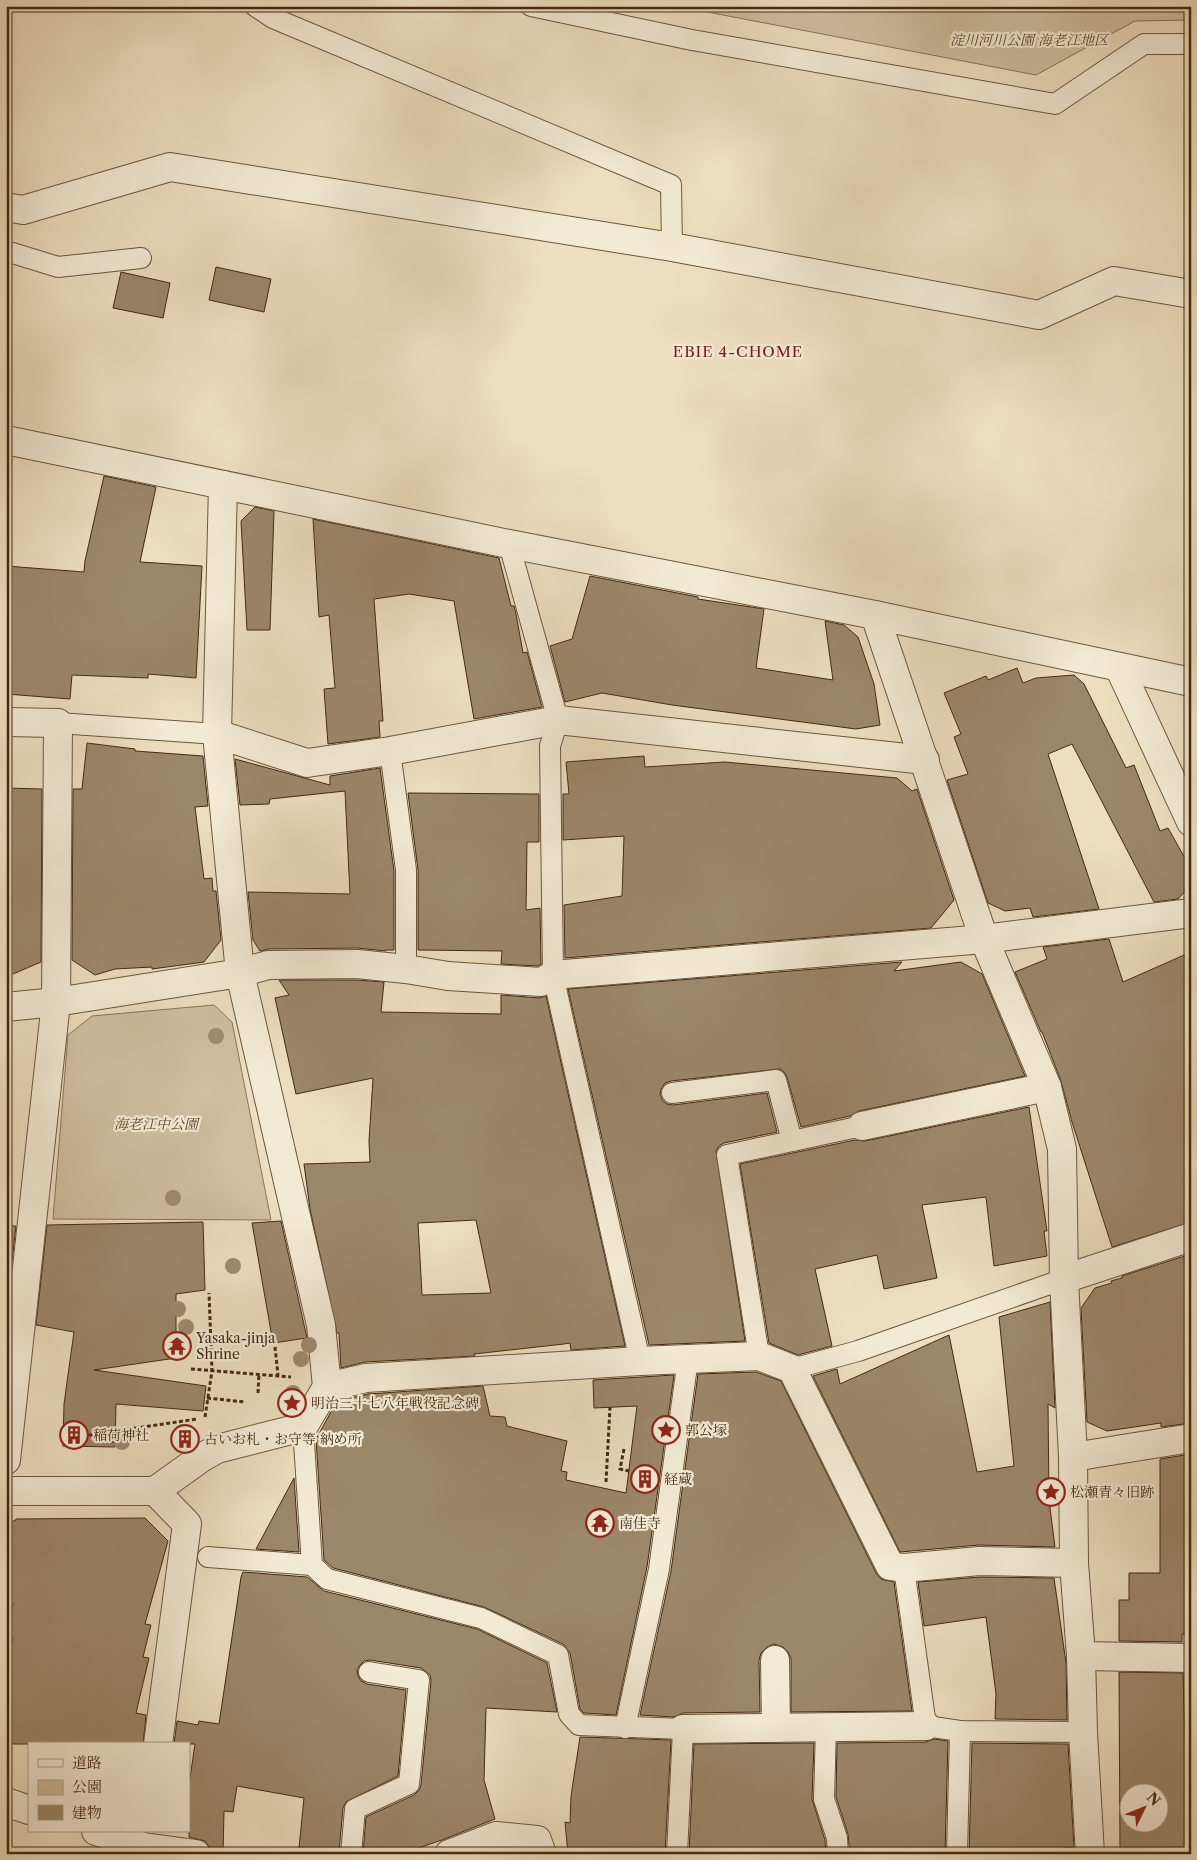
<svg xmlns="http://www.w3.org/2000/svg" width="1197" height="1860" font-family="'Libre Caslon Text','Noto Serif JP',serif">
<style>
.green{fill:#cfbfa0;stroke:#897458}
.building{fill:#9b876a;stroke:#432910;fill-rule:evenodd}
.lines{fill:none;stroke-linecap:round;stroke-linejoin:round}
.lane-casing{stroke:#6d563c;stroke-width:22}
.street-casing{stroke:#6d563c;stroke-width:30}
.path{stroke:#432910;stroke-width:3;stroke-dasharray:4 2.5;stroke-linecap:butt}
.lane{stroke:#f3ead5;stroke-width:20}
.street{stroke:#f3ead5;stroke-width:28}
.tree{fill:#9e8b6e}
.labels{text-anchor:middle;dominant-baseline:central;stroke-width:4.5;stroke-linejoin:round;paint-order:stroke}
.park-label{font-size:14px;font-style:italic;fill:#5f472d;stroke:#f3ead5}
.poi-label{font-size:14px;fill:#432910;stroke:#f3ead5;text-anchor:start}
.neighbourhood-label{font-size:15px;letter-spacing:1px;fill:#7a1f14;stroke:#f3ead5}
</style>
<rect width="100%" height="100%" fill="#ecdebe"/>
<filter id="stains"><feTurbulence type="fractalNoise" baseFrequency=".004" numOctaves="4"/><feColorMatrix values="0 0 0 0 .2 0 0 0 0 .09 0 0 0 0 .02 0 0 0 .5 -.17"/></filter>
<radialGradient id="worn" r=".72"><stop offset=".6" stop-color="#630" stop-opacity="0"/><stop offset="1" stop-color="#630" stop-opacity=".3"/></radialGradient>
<!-- green -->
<g class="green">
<path d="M676 6H1191V20L1135 21 1036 75Z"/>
<path d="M214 1005 232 1022 271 1220 53 1219 68 1035 92 1016Z"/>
</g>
<!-- building -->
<g class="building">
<path d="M216 267 271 279 264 312 209 300Z"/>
<path d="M121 272 170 283 163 318 113 308Z"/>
<path d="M104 476 156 487 140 562 202 566 196 678 148 674V678L72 675 70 699 6 694V566L84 572 85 561Z"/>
<path d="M255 507 274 511 270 630H247L241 521Z"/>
<path d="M313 519 499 558 511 606H514L516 614 523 653 527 652 542 707 474 719 454 601 409 594 374 599 383 721H379L380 737 328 744 324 689 335 688 329 615 319 617Z"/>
<path d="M590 576 698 597V599L764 609 756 668 833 680 825 621 844 625 858 637 874 684 880 725 856 729 672 705 602 693 565 702 550 646 572 639Z"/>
<path d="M1017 668 1023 683 1036 678 1074 675 1084 684 1126 768 1134 765 1160 831 1168 828 1191 869V885L1178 899 1154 902 1072 744 1048 754 1099 909 1033 917 1030 908 1005 911 988 903 947 780 968 774 954 737 961 734 944 693 986 676 988 680Z"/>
<path d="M87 743 135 749V751L203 756 208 806 195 807 204 879 212 878 213 891H216L221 940 204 962 152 969V967L115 969 95 975 72 960 73 789H82Z"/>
<path d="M644 756 645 767 725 762 897 778 912 791 917 789 954 900 931 928 565 958 564 905 622 896 624 836 563 840V794H569L566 762Z"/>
<path d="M235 759 330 785V776L380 768 394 871V950H386V951L357 948 268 949 260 951 253 940 248 892 350 894 345 791 270 799 269 804 240 805Z"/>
<path d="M6 788 42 789 41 962 6 977Z"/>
<path d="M408 793 539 794V842H527L526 910 540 908 541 964 537 966 501 964 502 951 418 950V870Z"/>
<path d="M1109 939 1123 982 1191 952V1222L1112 1247 1072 1122 1061 1081 1042 1032H1041L1015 972 1047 959 1043 947Z"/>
<path d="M902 962 894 971 961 962 982 974 1025 1076 859 1111 850 1116 801 1127 787 1077 784 1072 780 1069 671 1081 665 1083 661 1089 660 1095 663 1101 667 1104 673 1105 767 1093 777 1132 724 1143 719 1146 716 1151 745 1341 649 1345 568 989Z"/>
<path d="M279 980H356L384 982 381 1012 501 1014V995L540 998 546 996 625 1346 571 1350 570 1343 564 1344 474 1354 475 1356 365 1362 341 1368 339 1333H337L310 1209 304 1164 370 1162 369 1141 373 1078 296 1094 275 998 289 995ZM476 1220 491 1293 422 1295 418 1223Z"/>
<path d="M1029 1107 1047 1231H1044L1047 1256 994 1266 986 1197 922 1205 937 1278 884 1289 877 1255 815 1269 832 1346 798 1355 769 1343 740 1164 855 1140 865 1141Z"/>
<path d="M281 1221 307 1338 273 1343 252 1223Z"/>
<path d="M203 1222 205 1290 176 1294V1358L94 1370 206 1386 203 1411 116 1404 115 1447 63 1446 64 1404 74 1332 36 1325 47 1225Z"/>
<path d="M6 1226H16L6 1314Z"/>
<path d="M1191 1254V1423L1161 1427V1423L1107 1431 1087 1422 1081 1308 1095 1288 1112 1283 1111 1281 1122 1278V1276Z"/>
<path d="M1050 1302 1055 1408 1048 1404 1049 1500 1055 1547 979 1545 900 1552 813 1376 837 1369 840 1384 949 1335 977 1472 1014 1466 999 1317Z"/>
<path d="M756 1372 781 1381 876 1573 881 1579 894 1582 912 1711 791 1712V1659L788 1652 783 1647 774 1644 767 1647 761 1653 759 1660 760 1712 683 1713 674 1717 640 1715 671 1571 698 1374Z"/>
<path d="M674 1375 647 1567 616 1715 584 1713 580 1709 570 1653 563 1644 484 1607 333 1568 324 1560 316 1439 337 1401 368 1394 483 1386 490 1416 505 1417 507 1426 567 1441 561 1471 567 1472 566 1480 626 1493 637 1406 594 1408 593 1380Z"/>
<path d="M1191 1454V1634H1182V1642L1119 1641V1600H1129V1573H1160V1459Z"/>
<path d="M294 1478 299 1552 256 1549Z"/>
<path d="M145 1518 168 1541 145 1624 151 1625 143 1657 149 1658 136 1713 146 1715 143 1744H6V1678L13 1638 8 1637 13 1603H6V1521H15L16 1519Z"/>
<path d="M243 1572 307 1577 324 1591 477 1629 547 1663 557 1712 486 1708 484 1780 495 1819 442 1840 401 1854 363 1853 366 1817 414 1795 419 1790 421 1785 431 1681 430 1675 421 1668 370 1660 364 1661 360 1665 357 1670 358 1676 361 1681 367 1684 406 1690 398 1776 346 1802 343 1808 339 1851 299 1848 304 1798 237 1786 233 1812 224 1811 223 1854H211L210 1848 205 1841 189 1837V1785L195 1744H174L177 1721 198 1725 199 1721 219 1724 241 1577Z"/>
<path d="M980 1577 1054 1578 1066 1663 1067 1720 995 1719 996 1694 986 1617 924 1626 918 1582Z"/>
<path d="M1119 1672 1183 1673 1185 1741H1191V1851L1120 1849ZM1130 1792H1160V1822H1130Z"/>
<path d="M580 1737 671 1740 665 1854H568L565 1822 570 1823 571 1796Z"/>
<path d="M934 1739 948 1741 945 1854H850L848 1834 836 1797 837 1743 926 1742Z"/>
<path d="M814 1743 812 1799 825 1840 826 1854H689L694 1744Z"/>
<path d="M972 1743 1068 1744 1074 1848 1064 1847V1854H969Z"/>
</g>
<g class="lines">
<defs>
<g id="lane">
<path d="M255 6 273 18 671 185 672 247"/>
<path d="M531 6 692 40 1055 104 1144 44H1191"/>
<path d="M6 251 58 267 141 258"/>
<path d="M509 544 558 720 550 746 553 975 640 1361"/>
<path d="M58 723 217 734"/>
<path d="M390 751 406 870V969"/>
<path d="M672 1093 776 1080 792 1141"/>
<path d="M759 1356 727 1155 862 1126"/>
<path d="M792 1369 858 1351 1064 1279"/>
<path d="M303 1427 312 1565 327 1579 481 1618 558 1655 569 1714 579 1725 683 1729 677 1854"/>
<path d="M208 1557 312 1565"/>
<path d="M904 1568 926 1726 960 1731 1083 1732"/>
<path d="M625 1728 659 1569 688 1359"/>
<path d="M826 1728 824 1799 837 1838 838 1854"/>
<path d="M351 1854 355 1809 409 1784 419 1680 369 1672"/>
<path d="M957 1854 960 1731"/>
</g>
<g id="street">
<path d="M6 207 23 210 170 167 672 247 1039 315 1114 281 1191 294"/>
<path d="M6 440 509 544 875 615 1191 682"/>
<path d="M875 615 984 939 1047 1087 1062 1149 1064 1279 1073 1457 1074 1563 1081 1656 1083 1732 1090 1854"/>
<path d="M1119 667 1191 822"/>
<path d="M6 722 58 723 56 1002 6 1460"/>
<path d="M217 734 307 763 390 751 558 720 925 760"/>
<path d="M6 1007 56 1002 240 973 268 965 357 964 406 969 448 976 541 982 553 975 984 939 1191 913"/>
<path d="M862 1126 1047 1087"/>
<path d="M1064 1279 1191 1237"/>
<path d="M327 1387 366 1378 640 1361 759 1356 792 1369 890 1566 904 1568 979 1561 1074 1563"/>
<path d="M1073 1457 1191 1438"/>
<path d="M6 1491H155L187 1524 158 1744"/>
<path d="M155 1491 201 1458 217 1449 303 1427 327 1387 321 1325 240 973 217 734 223 485"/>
<path d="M1081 1656 1191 1658"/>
<path d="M775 1660 776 1728"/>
<path d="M683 1729 926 1726"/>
<path d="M6 1802 29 1810"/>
<path d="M96 1831 144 1847 196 1854"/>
<path d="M449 1854 496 1836 537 1840 542 1854"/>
</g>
</defs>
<!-- lane casing -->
<use href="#lane" class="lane-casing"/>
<!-- street casing -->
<use href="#street" class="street-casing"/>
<!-- path -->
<g class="path">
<path d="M275 1347 278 1375"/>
<path d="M191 1369 291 1377"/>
<path d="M258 1393 259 1374"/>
<path d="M207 1398 245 1402"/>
<path d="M205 1417 212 1371 209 1293"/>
<path d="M89 1435 197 1419"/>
<path d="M112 1443 114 1430"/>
<path d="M624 1449 620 1469 629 1471"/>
<path d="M606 1482 610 1407"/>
</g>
<!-- lane -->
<use href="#lane" class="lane"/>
<!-- street -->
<use href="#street" class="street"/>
</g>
<!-- trees -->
<g class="tree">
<circle cx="216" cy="1036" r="8"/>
<circle cx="173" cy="1198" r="8"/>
<circle cx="233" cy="1266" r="8"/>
<circle cx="178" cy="1309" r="8"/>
<circle cx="186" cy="1327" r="8"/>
<circle cx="309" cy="1345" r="8"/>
<circle cx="301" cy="1359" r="8"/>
<circle cx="293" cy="1393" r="8"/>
<circle cx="650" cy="1425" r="8"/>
<circle cx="122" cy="1442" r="8"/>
</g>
<!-- icons -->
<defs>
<symbol id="temple-ring" viewBox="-11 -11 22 22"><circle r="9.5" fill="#f3ead5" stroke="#8f2418" stroke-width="1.5"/><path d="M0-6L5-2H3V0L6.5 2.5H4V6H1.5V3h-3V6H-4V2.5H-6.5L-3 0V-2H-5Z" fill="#8f2418"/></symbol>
<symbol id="sight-ring" viewBox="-11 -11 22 22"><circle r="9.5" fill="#f3ead5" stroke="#8f2418" stroke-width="1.5"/><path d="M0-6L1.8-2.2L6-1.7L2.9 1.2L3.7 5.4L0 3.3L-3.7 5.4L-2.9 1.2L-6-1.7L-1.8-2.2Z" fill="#8f2418"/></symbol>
<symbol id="building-ring" viewBox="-11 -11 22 22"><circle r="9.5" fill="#f3ead5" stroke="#8f2418" stroke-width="1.5"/><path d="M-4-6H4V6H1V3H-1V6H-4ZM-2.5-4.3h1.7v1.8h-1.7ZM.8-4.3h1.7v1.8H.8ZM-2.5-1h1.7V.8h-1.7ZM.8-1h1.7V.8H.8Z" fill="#8f2418"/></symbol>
</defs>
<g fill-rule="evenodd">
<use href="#temple-ring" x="161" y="1330" width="32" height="32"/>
<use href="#sight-ring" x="276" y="1387" width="32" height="32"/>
<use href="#sight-ring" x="650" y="1414" width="32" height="32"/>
<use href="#building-ring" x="58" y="1419" width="32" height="32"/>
<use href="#building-ring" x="169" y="1423" width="32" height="32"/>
<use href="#building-ring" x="629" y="1463" width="32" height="32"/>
<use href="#sight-ring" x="1035" y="1476" width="32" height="32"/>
<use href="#temple-ring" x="584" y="1507" width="32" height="32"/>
</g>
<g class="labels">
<!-- park labels -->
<g class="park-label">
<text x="1029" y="40">淀川河川公園 海老江地区</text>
<text x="156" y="1124">海老江中公園</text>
</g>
<!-- poi labels -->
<g class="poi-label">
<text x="196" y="1338">Yasaka-jinja<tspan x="196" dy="16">Shrine</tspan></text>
<text x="311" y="1403">明治三十七八年戦役記念碑</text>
<text x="685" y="1430">郭公塚</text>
<text x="93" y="1435">稲荷神社</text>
<text x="204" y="1439">古いお札・お守等 納め所</text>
<text x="664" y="1479">経蔵</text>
<text x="1070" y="1492">松瀬青々旧跡</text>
<text x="619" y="1523">南佳寺</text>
</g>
<!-- neighbourhood labels -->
<g class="neighbourhood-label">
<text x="738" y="351">EBIE 4-CHOME</text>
</g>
</g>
<!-- margin -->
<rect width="1197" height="1860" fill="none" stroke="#ecdebe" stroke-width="25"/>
<rect x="8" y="8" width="1182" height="1845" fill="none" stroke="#432910" stroke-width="2.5"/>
<rect x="12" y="12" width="1172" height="1835" fill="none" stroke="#432910"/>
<!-- legend -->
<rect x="28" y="1742" width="162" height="90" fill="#f3ead5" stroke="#ad9d86"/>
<rect x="38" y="1759" width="25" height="8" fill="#f3ead5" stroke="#ad9d86"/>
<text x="72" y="1768" font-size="15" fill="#432910">道路</text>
<rect x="38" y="1780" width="25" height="15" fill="#cfbfa0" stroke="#ad9d86"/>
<text x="72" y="1792" font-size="15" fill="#432910">公園</text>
<rect x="38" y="1805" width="25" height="15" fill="#9b876a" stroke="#ad9d86"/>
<text x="72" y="1818" font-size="15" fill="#432910">建物</text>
<!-- north arrow -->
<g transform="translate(1144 1808) rotate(47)"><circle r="24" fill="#f3ead5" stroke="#ad9d86"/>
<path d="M0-4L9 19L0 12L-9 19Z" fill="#8f2418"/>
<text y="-8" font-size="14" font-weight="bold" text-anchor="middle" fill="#432910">N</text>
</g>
<rect width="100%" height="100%" filter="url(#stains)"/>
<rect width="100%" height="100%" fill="url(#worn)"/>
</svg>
